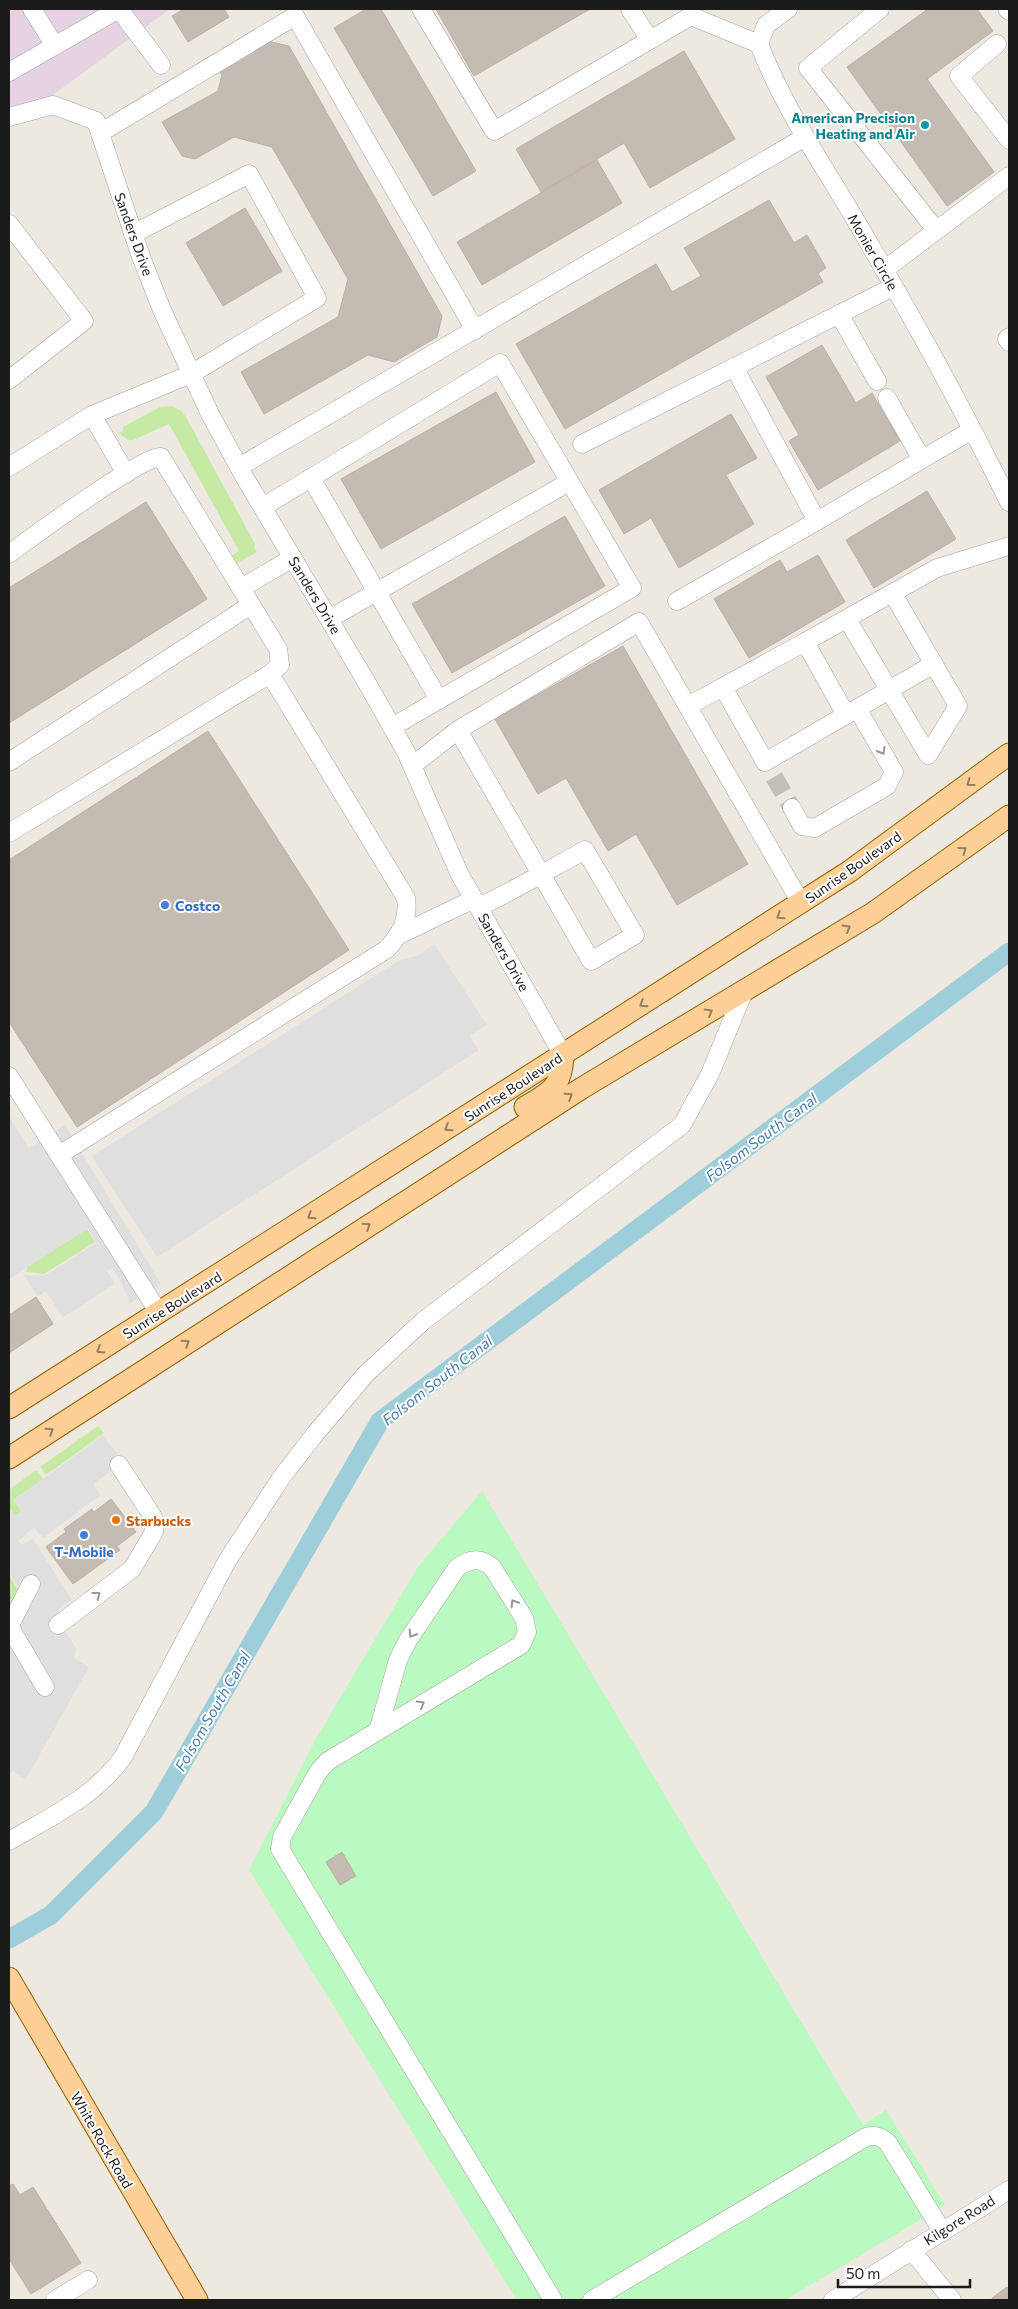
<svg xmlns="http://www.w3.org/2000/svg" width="1018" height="2309" font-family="Commissioner,sans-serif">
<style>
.industrial{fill:#e6d2e2}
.grass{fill:#c6e9a4}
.park{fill:#baf9bf}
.parking{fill:#dfdfdf}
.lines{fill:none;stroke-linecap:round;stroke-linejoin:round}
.canal{stroke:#9fcedb;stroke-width:19}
.building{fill:#c4bbb3;stroke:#beaea2}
.minor-tunnel{stroke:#c3bfb9;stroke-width:18;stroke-dasharray:18 9;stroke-linecap:butt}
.minor-casing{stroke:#a2a2a2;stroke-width:19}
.major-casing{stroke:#926000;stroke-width:23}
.minor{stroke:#fff;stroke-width:18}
.major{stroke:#fccf96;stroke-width:21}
.oneway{stroke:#989898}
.oneway2{stroke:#977e5f}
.culture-dot{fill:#0f9aa8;stroke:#fff;stroke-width:2}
.shop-dot{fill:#3f7fe0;stroke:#fff;stroke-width:2}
.food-dot{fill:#e8710a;stroke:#fff;stroke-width:2}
.labels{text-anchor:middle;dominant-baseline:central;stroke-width:4;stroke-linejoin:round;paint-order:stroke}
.culture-label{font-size:14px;font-weight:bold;fill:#0d838f;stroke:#fff;text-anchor:end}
.street-label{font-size:14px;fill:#1b1b1b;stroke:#fff}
.shop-label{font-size:14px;font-weight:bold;fill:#366cbe;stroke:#fff;text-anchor:start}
.food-label{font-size:14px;font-weight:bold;fill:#c56008;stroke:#fff;text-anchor:start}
.water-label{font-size:15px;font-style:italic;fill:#487aaa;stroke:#fff}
</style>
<rect width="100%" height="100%" fill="#ede8e0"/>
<!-- industrial -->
<path class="industrial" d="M9 9H170L9 127Z"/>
<!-- grass -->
<g class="grass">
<path d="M172 406 181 411 186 417 255 544 254 548 257 552 237 563H235L230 557 239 551 169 424 133 440H128L119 433 123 431V427L160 407Z"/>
<path d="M87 1229 95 1242 44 1274 26 1272 27 1267Z"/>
<path d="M98 1426 104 1433 46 1475 40 1467Z"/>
<path d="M36 1470 43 1479 13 1500 21 1510 20 1513 15 1516 9 1508V1490Z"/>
<path d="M9 1575 19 1591 9 1610Z"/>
</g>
<!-- park -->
<path class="park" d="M482 1491 863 2125 886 2110 945 2205 785 2300H517L249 1870 317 1737 418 1567Z"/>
<!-- parking -->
<g class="parking">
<path d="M434 944 487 1025 470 1036 479 1050 157 1257 92 1156 398 961 419 955Z"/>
<path d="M9 1116 29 1148 65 1125 161 1284 130 1303 122 1284 112 1268 107 1271 115 1284 63 1317 46 1291 38 1296 24 1275 44 1276 96 1243 88 1228 9 1279Z"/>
<path d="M103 1435 123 1462 93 1484 100 1495 43 1538 34 1527 18 1541 21 1545 33 1539 72 1600 60 1607 57 1618 77 1650 73 1658 89 1667 26 1779 13 1771 9 1774V1613L21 1592 9 1572V1509L14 1516 20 1514 21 1511 14 1500Z"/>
</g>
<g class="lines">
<!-- canal -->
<path class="canal" d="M9 1939 51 1915 154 1812 380 1421 1009 952"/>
</g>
<!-- building -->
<g class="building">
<path d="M184 9H224L229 17 188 42 172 16Z"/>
<path d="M366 9H381L476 171 433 196 334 28Z"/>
<path d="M436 9H590L474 76Z"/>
<path d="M928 9H977L993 31 927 79 994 172 947 206 847 67Z"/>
<path d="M267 41 289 46 442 316 437 337 394 362 368 355 264 414 241 372 338 317 348 279 272 147 234 137 195 159 182 156 162 122 218 91 222 75 218 69Z"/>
<path d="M684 51 735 139 650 188 624 143 541 192 516 149Z"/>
<path d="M597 160 622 203 482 285 457 242Z"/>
<path d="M769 200 794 243 807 235 826 268 818 273 823 282 565 429 516 344 656 264 672 292 701 276 684 248Z"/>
<path d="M245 208 282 271 223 306 186 243Z"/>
<path d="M822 345 856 403 872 393 900 441 818 490 789 441 799 435 766 377Z"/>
<path d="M496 392 535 462 381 549 341 479Z"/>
<path d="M731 414 757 458 726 475 754 524 679 568 651 518 624 534 599 490Z"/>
<path d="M927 491 956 539 874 588 846 540Z"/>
<path d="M146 502 207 599 9 723V588Z"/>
<path d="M565 516 605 586 452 673 412 604Z"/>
<path d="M818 555 845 602 749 658 714 599 780 560 787 572Z"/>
<path d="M623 646 748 864 677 905 636 834 608 851 566 778 538 794 495 719Z"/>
<path d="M208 731 349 950 77 1127 9 1022V860Z"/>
<path d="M36 1297 53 1324 9 1353V1315Z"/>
<path d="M111 1499 136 1532 117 1546 120 1550 73 1584 46 1547 66 1532 64 1529 92 1509 94 1512Z"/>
<path d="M342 1852 356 1876 340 1885 326 1862Z"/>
<path d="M13 2184 20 2195 33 2187 81 2263 31 2294 9 2259V2186Z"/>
<path d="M1007 2287 1009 2290V2300H993L992 2298Z"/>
</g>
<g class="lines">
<!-- minor-tunnel -->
<path class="minor-tunnel" d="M774 777 792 808"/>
<defs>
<g id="minor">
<path d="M32 9 55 46"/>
<path d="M119 9 161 65"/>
<path d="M421 9 494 131 691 16 759 44"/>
<path d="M630 9 650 40"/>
<path d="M788 9 766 25 759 44C784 109 824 166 859 226 912 316 963 409 1009 502"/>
<path d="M880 9 808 68 936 230"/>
<path d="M1007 9 1009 11"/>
<path d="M997 44 959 76 1009 140"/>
<path d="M9 72 119 9"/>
<path d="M9 117 53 105 96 121 141 257 162 310 210 414 245 478 367 683 406 752 460 875 563 1055"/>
<path d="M100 133 295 16 475 330"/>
<path d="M9 224 84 321 9 380"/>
<path d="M884 270 1009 176"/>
<path d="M839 314 877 381"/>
<path d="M1009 337 1007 339 1009 342"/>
<path d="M734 367 817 521 972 430"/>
<path d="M887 398 921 458"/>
<path d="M92 415 126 474"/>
<path d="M582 444 893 287"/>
<path d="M9 467 92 415 191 374 317 298 249 174 133 234"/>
<path d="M239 467 805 137"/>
<path d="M311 478 439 700"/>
<path d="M263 507 500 363 632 588 392 727"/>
<path d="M9 554C29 539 145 454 161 457L278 649 280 665 270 674 9 833"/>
<path d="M241 588 293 558"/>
<path d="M677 601 817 521"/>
<path d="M329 619 569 482"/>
<path d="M847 619 928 755 958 706 893 594"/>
<path d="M723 687 765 762 846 715 805 642 937 568 1009 546"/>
<path d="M688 706 805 642"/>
<path d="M846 715 934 664"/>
<path d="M9 762 251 605"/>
<path d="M412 766 458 730"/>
<path d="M792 808 802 826 815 828 887 786 894 772 857 708"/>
<path d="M479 907C515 890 550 869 585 850L635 935 591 961 458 730 639 622 801 903"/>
<path d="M399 935 474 899"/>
<path d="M9 1076 159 1313"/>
<path d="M59 1155 387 949C401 933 409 920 406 898L270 674"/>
<path d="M58 1625 132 1569 154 1532 153 1517 119 1465"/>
<path d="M9 1626 45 1687"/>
<path d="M9 1627 31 1584"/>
<path d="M379 1728 398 1660 408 1640 457 1568C469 1559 480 1557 492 1567L524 1618 527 1632 521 1645 328 1761 318 1772 282 1837 280 1849 553 2300"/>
<path d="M9 1841C52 1816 93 1798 123 1757L227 1561 281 1478 315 1434 366 1374 423 1321 682 1125 710 1074 744 991"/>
<path d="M911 2250 952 2300"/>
<path d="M55 2300 88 2280"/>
<path d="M592 2300 866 2137C875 2135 881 2136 888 2143L942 2231"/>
<path d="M833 2300 1009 2190"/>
</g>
<g id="major">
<path d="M525 1107C551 1092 562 1087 563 1055"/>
<path d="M9 1408 850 871 1009 754"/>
<path d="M9 1458 582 1088 873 913 1009 816"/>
<path d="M9 1978 197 2300"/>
</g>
</defs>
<!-- minor casing -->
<use href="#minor" class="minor-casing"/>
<!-- major casing -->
<use href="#major" class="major-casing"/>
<!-- minor -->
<use href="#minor" class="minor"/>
<!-- major -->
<use href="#major" class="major"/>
</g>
<!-- one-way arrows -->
<defs><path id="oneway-chevron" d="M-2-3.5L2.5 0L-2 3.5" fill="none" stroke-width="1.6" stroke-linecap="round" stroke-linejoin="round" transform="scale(1.25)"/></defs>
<g class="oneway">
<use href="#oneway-chevron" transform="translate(882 751) rotate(60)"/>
<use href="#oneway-chevron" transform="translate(97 1595) rotate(-37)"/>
<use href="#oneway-chevron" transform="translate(514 1603) rotate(-122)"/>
<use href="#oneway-chevron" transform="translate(412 1634) rotate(123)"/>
<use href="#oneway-chevron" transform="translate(421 1704) rotate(-30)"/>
</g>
<g class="oneway2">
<use href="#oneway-chevron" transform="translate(970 783) rotate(144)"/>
<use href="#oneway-chevron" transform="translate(963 850) rotate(-36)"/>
<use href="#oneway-chevron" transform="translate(780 916) rotate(147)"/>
<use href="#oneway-chevron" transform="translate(847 928) rotate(-31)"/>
<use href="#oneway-chevron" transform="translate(643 1004) rotate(147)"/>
<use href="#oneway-chevron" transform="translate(709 1012) rotate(-31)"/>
<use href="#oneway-chevron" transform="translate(569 1096) rotate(-33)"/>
<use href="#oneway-chevron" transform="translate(448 1128) rotate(147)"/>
<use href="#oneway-chevron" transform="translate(311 1216) rotate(147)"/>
<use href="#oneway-chevron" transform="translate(367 1226) rotate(-33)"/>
<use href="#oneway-chevron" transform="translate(186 1343) rotate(-33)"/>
<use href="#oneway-chevron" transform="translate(100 1350) rotate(148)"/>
<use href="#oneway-chevron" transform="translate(50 1431) rotate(-33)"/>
</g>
<!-- markers -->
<circle class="culture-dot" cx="925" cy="125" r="5"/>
<g class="shop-dot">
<circle cx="165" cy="905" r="5"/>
<circle cx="84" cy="1535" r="5"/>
</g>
<circle class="food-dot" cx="116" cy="1520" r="5"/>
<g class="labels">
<!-- culture labels -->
<g class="culture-label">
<text x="915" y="117">American Precision<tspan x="915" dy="16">Heating and Air</tspan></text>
</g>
<!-- street labels -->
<g class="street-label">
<text transform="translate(134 234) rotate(70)">Sanders Drive</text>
<text transform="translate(873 252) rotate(60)">Monier Circle</text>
<text transform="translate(315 595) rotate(59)">Sanders Drive</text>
<text transform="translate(853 867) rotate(-35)">Sunrise Boulevard</text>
<text transform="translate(504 952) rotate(60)">Sanders Drive</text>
<text transform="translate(513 1087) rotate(-33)">Sunrise Boulevard</text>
<text transform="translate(172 1305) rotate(-32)">Sunrise Boulevard</text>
<text transform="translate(102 2140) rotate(60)">White Rock Road</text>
<text transform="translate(959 2220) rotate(-32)">Kilgore Road</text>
</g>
<!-- shop labels -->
<g class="shop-label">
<text x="175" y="905">Costco</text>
<text x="84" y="1551" text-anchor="middle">T-Mobile</text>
</g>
<!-- food labels -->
<g class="food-label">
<text x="126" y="1520">Starbucks</text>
</g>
<!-- water labels -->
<g class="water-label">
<text transform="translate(761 1137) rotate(-37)">Folsom South Canal</text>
<text transform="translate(437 1380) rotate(-38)">Folsom South Canal</text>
<text transform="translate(212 1711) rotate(-60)">Folsom South Canal</text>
</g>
</g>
<!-- border -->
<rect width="1018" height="2309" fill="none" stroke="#1b1b1b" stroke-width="20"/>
<!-- scale -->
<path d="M838 2279v8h132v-8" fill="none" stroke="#1b1b1b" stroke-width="2.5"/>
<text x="846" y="2279" font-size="15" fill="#1b1b1b" stroke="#ffffff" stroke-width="4" paint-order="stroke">50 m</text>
</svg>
